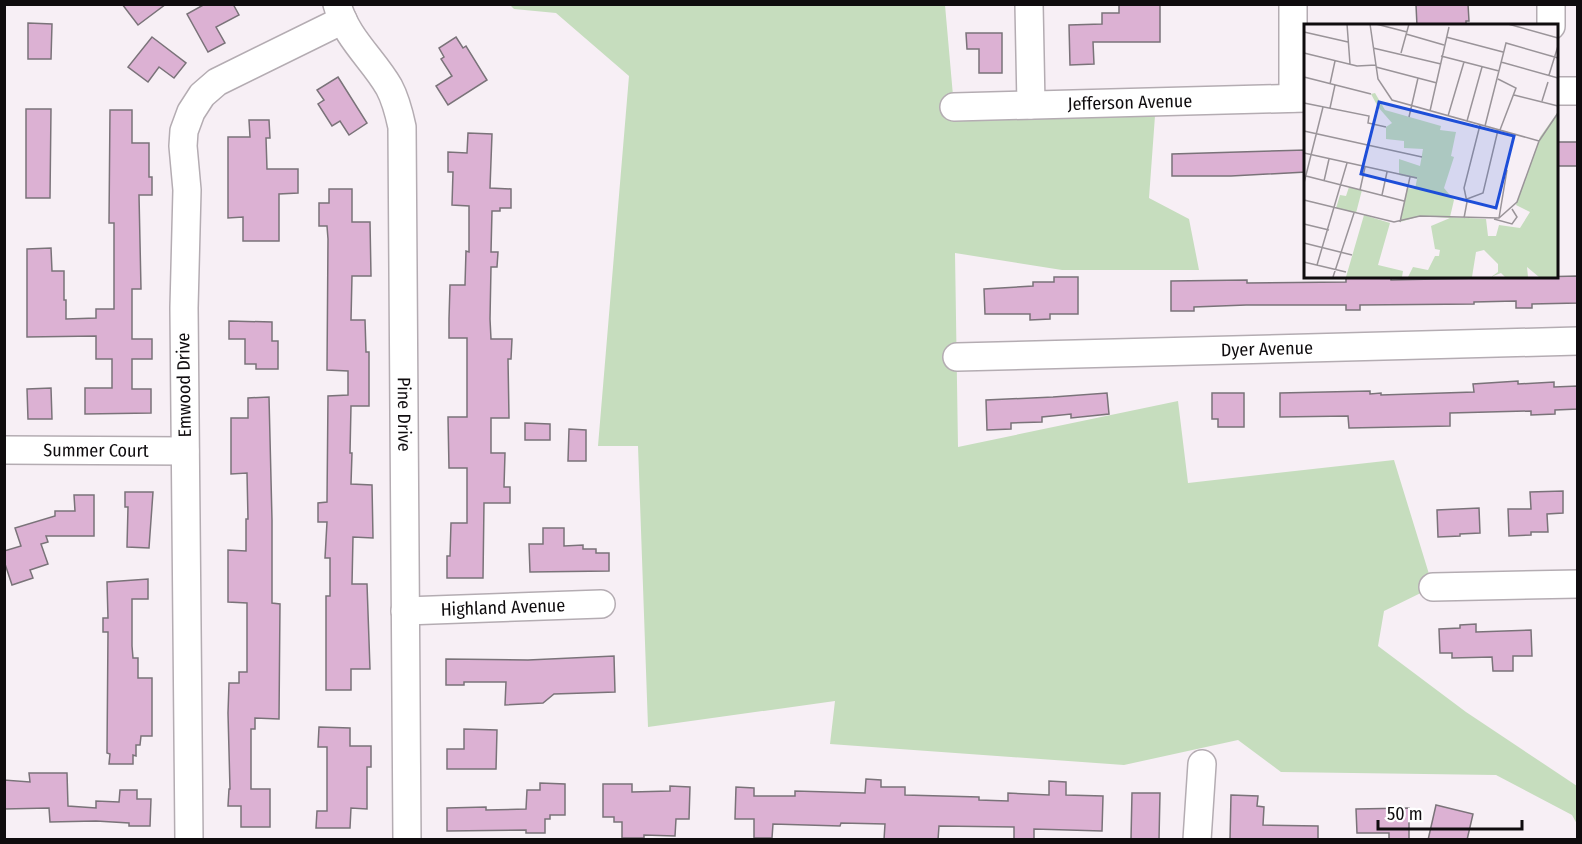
<svg xmlns="http://www.w3.org/2000/svg" width="1582" height="844" font-family="'Fira Sans Condensed',sans-serif">
<style>
.green{fill:#c6ddbe}
.building{fill:#dcb1d3;stroke:#7a7379;stroke-width:1.5}
.lines{fill:none;stroke-linecap:round;stroke-linejoin:round}
.minor-casing{stroke:#b4acb2;stroke-width:30}
.minor{stroke:#fff;stroke-width:27}
.labels{text-anchor:middle;dominant-baseline:central;stroke-width:4.5;stroke-linejoin:round;paint-order:stroke}
.street-label{font-size:18px;fill:#0f0c0e;stroke:#fff}
.inset-road{fill:none;stroke:#9a9499;stroke-width:1.5}
.view{fill:#1d4ed8;fill-opacity:0.15;stroke:#1d4ed8;stroke-width:3}
.inset-edge{fill:none;stroke:#0f0c0e;stroke-width:3}
</style>
<rect width="100%" height="100%" fill="#f7eff5"/>
<!-- green -->
<path class="green" d="M510 5H945L954 107 1156 102 1149 198 1189 219 1199 270H1062L955 253 958 447 1178 401 1188 483 1394 460 1433 587 1384 611 1378 646 1466 712 1577 786V824L1572 815 1496 775 1281 772 1238 740 1124 765 830 744 835 701 648 727 638 446H598L629 76 556 13 514 9Z"/>
<!-- building -->
<g class="building">
<path d="M122 4H166L138 25Z"/>
<path d="M205 4H233L239 15 216 27 225 43 208 52 187 14Z"/>
<path d="M1119 4H1160V42H1093L1094 64 1070 65 1069 25 1102 24V13H1119Z"/>
<path d="M1429 4H1468L1469 21H1466V26H1417L1416 5Z"/>
<path d="M28 23 52 24 51 59H28Z"/>
<path d="M966 33H1002V73H979V49H967Z"/>
<path d="M152 37 186 63 174 78 159 67 148 82 128 67Z"/>
<path d="M456 37 463 48 466 46 487 80 448 105 436 86 452 76 441 59 444 57 439 48Z"/>
<path d="M338 77 367 123 349 135 340 121 332 126 318 104 324 100 317 90Z"/>
<path d="M26 109H51L50 198H26Z"/>
<path d="M110 110H132V143H149V177H152V195H139L141 289H132V339H152V359H132V389H151V413L85 414V388H112V359H96V336L27 337V249L51 248 52 271H64V300H66V319L96 318V309H114V223H109Z"/>
<path d="M249 120H269L270 138H266L267 169H298V193L279 194V241H243V217L228 218V137H250Z"/>
<path d="M468 133 492 134 490 188 511 189V208H500V211H492L491 252H498L497 267H491L490 319 491 339H512L511 359H508L509 418H491V453H505L504 487H510V503H484L483 578H447V556H450L451 523H467V468H449L448 417H467V338H449V319L450 285H465L466 251 469 252V206L452 205 453 172H448V152L467 153Z"/>
<rect x="1557" y="142" width="21" height="24"/>
<path d="M1306 150V172L1231 176H1172V154Z"/>
<path d="M329 189H352V222H370L371 276H352L351 320H365L366 352H369V406H351L350 453H352L351 484 372 485 373 538 353 537 352 584H367L370 669H351V690H326V596H330V558H325L327 522H318V503L327 502 328 396 348 395V371L327 370 328 239 327 226H319V203H329Z"/>
<path d="M1346 276H1391V280L1578 276V303L1532 304V308H1516V301L1474 302V304L1360 305V310H1346V305H1246L1194 307V311H1171V281L1247 280V283L1346 282Z"/>
<path d="M1054 277H1078V314H1050V319L1030 320V314H985L984 289 1033 286V282H1054Z"/>
<path d="M229 321 272 322V341H278V369H256V364H245V339H229Z"/>
<path d="M1518 381V384L1554 382V387L1578 386V409L1555 410V414L1531 415V411L1450 413V426L1349 428 1348 416 1280 417V393L1370 391V394L1381 393V395L1474 392 1473 384Z"/>
<path d="M51 388 52 419H28L27 389Z"/>
<path d="M1107 393 1109 414 1071 418V414L1042 417V422L1011 423V429L987 430 986 400 1053 397Z"/>
<path d="M1212 393H1244V427H1218V419H1212Z"/>
<path d="M269 397 272 520V603L280 604 279 719 255 718V729H251V789H270V827H241V806H228L229 789H230L228 713 229 683H239V672H247V603L228 602V550L246 551V519H248L247 473 231 474V418H248V398Z"/>
<path d="M525 423 550 424V440H525Z"/>
<path d="M569 429 586 430V461H568Z"/>
<path d="M1563 491V513L1547 514 1548 532H1531V535L1509 536 1508 509H1531L1530 492Z"/>
<path d="M125 492H153L149 548 127 547 128 507H125Z"/>
<path d="M74 495H94V536H46L48 542 41 544 48 564 30 570 33 578 12 585 4 561V551L21 546 15 528 55 516V511H75Z"/>
<path d="M1479 508 1480 533 1460 534V536L1438 537 1437 510Z"/>
<path d="M543 528H564V546L583 545V549H596V553H609V571L530 572 529 544H543Z"/>
<path d="M148 579V599H132V646L133 658H138V678H152V736H141L140 745H136V756L133 755V764H109L110 754 107 753 108 632H103V618H108L107 582Z"/>
<path d="M1476 624V632L1531 630 1532 656H1513V671H1493L1492 657 1452 658V653H1440L1439 629 1460 628V625Z"/>
<path d="M614 656 615 692 554 694 543 703 505 705 506 682H464V685H446V659L528 660Z"/>
<path d="M319 727 350 728V746H371V767H367V809L351 808 350 828H316L317 811H327V747H318Z"/>
<path d="M464 729 497 730 496 769H447V749H464Z"/>
<path d="M29 773H67L68 806 96 808V801L119 802 120 790H137V799H151L150 826H129V823L96 821 50 822 49 808 4 809V780L30 782Z"/>
<path d="M866 779 881 780V787H905V795L979 797V800L1008 801V793L1049 795V781L1066 782V795L1103 796 1102 831 1034 829V840H1014V827L939 826 938 840H884L885 824 841 823 840 826 773 824 772 838H754V819H735L736 787 754 788V796H795V791L865 793Z"/>
<path d="M540 783 565 784V815H550V819H545V833H526V830L447 831V808L486 807V810L526 809 527 790H540Z"/>
<path d="M603 784H632V792L670 791V786L690 787 689 819H676L675 836 644 835V838H622V822H614V817H603Z"/>
<path d="M1132 793H1160L1159 840H1131Z"/>
<path d="M1231 795 1258 796 1257 806 1264 807 1263 825 1318 826V840H1230Z"/>
<path d="M1436 805 1473 814 1467 840H1428Z"/>
<path d="M1409 808V840H1389V833H1357L1356 809Z"/>
</g>
<g class="lines">
<defs>
<g id="minor">
<path id="s1" d="M337 4C346 38 373 59 389 87 396 100 399 113 402 127L407 840"/>
<path d="M1029 4 1031 105"/>
<path d="M1551 4V26"/>
<path d="M1556 91H1578"/>
<path d="M1293 98V4"/>
<path id="s2" d="M954 107 1306 98"/>
<path id="s3" d="M957 357 1578 341"/>
<path id="s4" d="M4 450 185 451"/>
<path d="M1433 587 1578 584"/>
<path id="s5" d="M405 611 601 604"/>
<path d="M189 840 184 308 187 190 183 146 184 131 191 112 202 95 217 82 343 20"/>
<path d="M1197 840 1202 764"/>
</g>
</defs>
<!-- minor casing -->
<use href="#minor" class="minor-casing"/>
<!-- minor -->
<use href="#minor" class="minor"/>
</g>
<g class="labels">
<!-- street labels -->
<g class="street-label">
<text stroke="none"><textPath href="#s2" startOffset="176">Jefferson Avenue</textPath></text>
<text stroke="none"><textPath href="#s3" startOffset="310">Dyer Avenue</textPath></text>
<text transform="translate(184 385) rotate(-91)">Emwood Drive</text>
<text stroke="none"><textPath href="#s1" startOffset="428">Pine Drive</textPath></text>
<text stroke="none"><textPath href="#s4" startOffset="92">Summer Court</textPath></text>
<text stroke="none"><textPath href="#s5" startOffset="98">Highland Avenue</textPath></text>
</g>
</g>
<!-- overview -->
<g transform="translate(1304 24)">
<rect width="254" height="254" fill="#f7eff5"/>
<path d="M71 69 81 86 137 102 136 106 152 108 147 132 150 133 140 164 150 176 146 193 182 195 184 212H192L195 201 216 204 226 188 212 181 236 113 253 89V253H235L223 243 224 253H201L197 249 187 253 194 248V240L180 226 172 228 168 253H104L109 243 124 246 131 232H135L136 226 131 225 127 202 146 194 117 192 96 198 103 164 111 165 113 155 95 151V135L116 142 119 125 100 124V117L82 115V103L88 99 74 83 67 70ZM45 163 58 166 52 189 32 184 36 171 42 172ZM60 191 86 199 74 241 99 247 98 253H42Z" fill="#c6ddbe"/>
<path class="inset-road" d="M43 0 46 40M66 0 74 55 88 76 235 117M72 0 103 8M204 0 254 14M0 8 44 18M102 10 140 21M142 13 199 28M69 24 137 40M0 29 53 42 72 41M97 29 105 0M137 32 195 47M197 38 254 54M72 43 133 59M245 51 254 22M0 53 67 70M194 55 212 64 196 106M26 60 31 37M210 71 254 82M238 77 244 58M0 79 65 92 64 99 82 103M26 84 31 61M126 87 145 3M144 92 160 38M105 93 114 54M163 97 178 43M181 102 202 19 254 34M0 107 118 133M0 129 113 154M2 152 100 177M20 157 25 135M0 159 19 83M56 166 61 143M78 171 83 148M163 175 179 169 194 106M0 176 90 198 116 192 195 194 213 178 235 117 254 89M160 194 163 178 160 164 176 101M195 194 203 146M190 195 208 200 213 193 208 185M96 198 106 153M0 200 25 206M0 219 48 231M0 238 42 248M13 241 43 139M29 253 50 189"/>
<path class="view" d="M75 78 210 112 192 184 57 150Z"/>
<rect width="254" height="254" class="inset-edge"/>
</g>
<!-- border -->
<rect width="1582" height="844" fill="none" stroke="#0f0c0e" stroke-width="12"/>
<!-- scale -->
<path d="M1378 820v9h144v-9" fill="none" stroke="#0f0c0e" stroke-width="3"/>
<text x="1387" y="820" font-size="18" fill="#0f0c0e" stroke="#ffffff" stroke-width="4.5" paint-order="stroke">50 m</text>
</svg>
